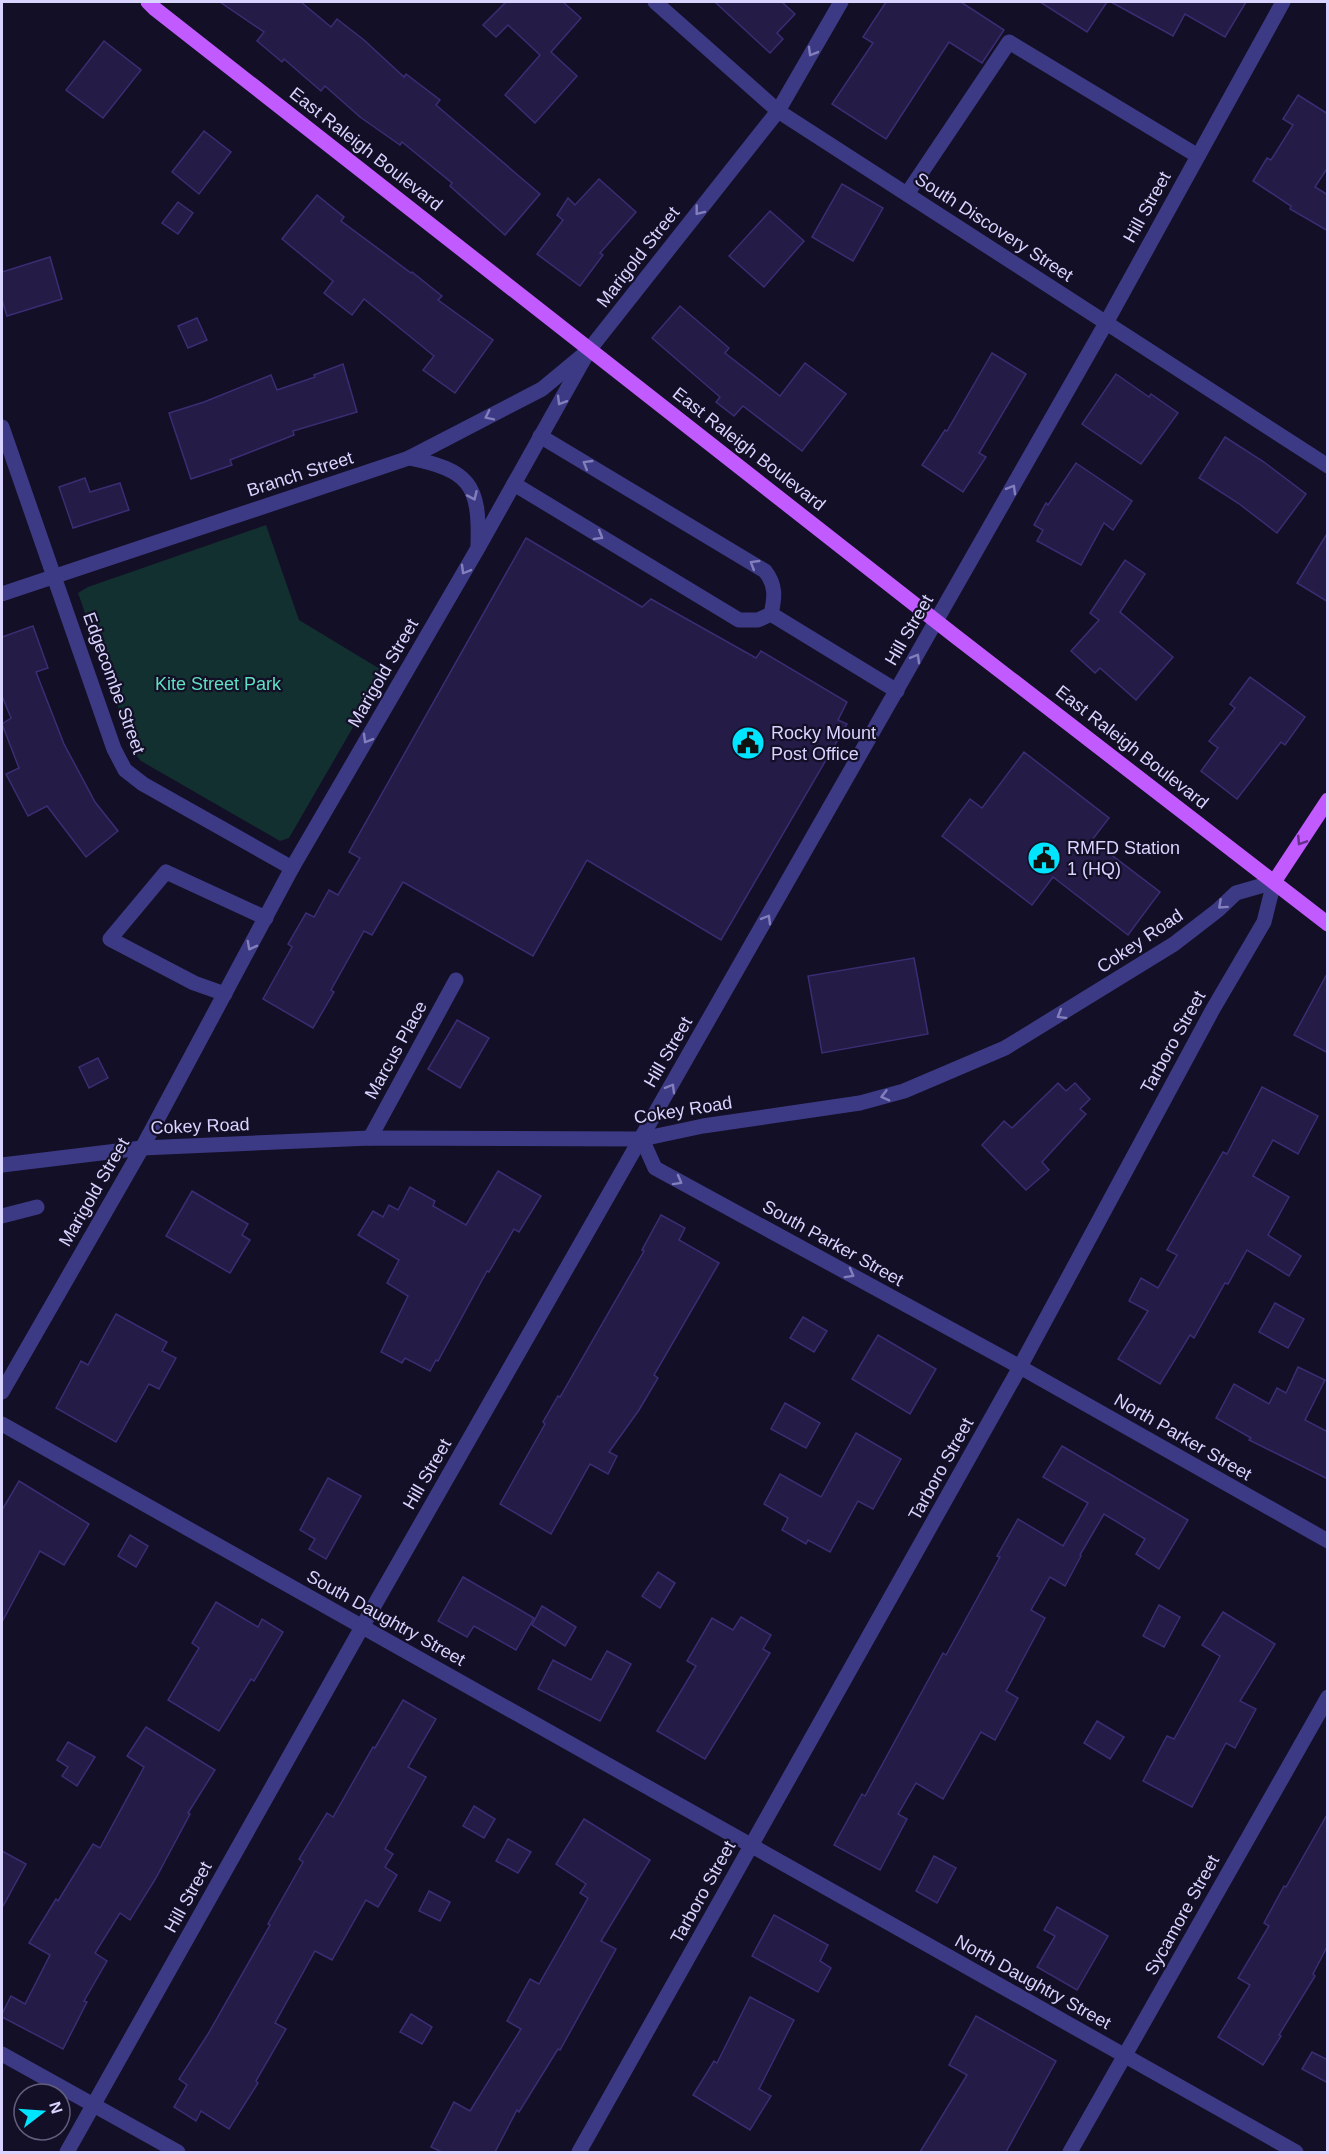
<svg xmlns="http://www.w3.org/2000/svg" width="1329" height="2154" font-family="Arial,sans-serif">
<style>
.green{fill:#12302f}
.building{fill:#241b47;stroke:#3b2d73;stroke-width:1.5}
.lines{fill:none;stroke-linecap:round;stroke-linejoin:round}
.minor{stroke:#3d3a85;stroke-width:15}
.major{stroke:#c25bff;stroke-width:15}
.oneway{stroke:#837fbc}
.oneway2{stroke:#623188}
.labels{text-anchor:middle;dominant-baseline:central;stroke-width:4.5;stroke-linejoin:round;paint-order:stroke}
.street-label{font-size:18px;fill:#d9d4ff;stroke:#130f26}
.park-label{font-size:18px;fill:#5fe0c0;stroke:#130f26}
.poi-label{font-size:18px;fill:#d9d4ff;stroke:#130f26;text-anchor:start}
</style>
<rect width="100%" height="100%" fill="#130f26"/>
<!-- green -->
<path class="green" d="M266 525 299 620 385 672 289 838 280 841 141 761 134 753 78 593 88 587Z"/>
<!-- building -->
<g class="building">
<path d="M220 2H301L331 27 337 19 364 40 404 77 406 74 440 100 436 105 540 194 505 235 450 186 452 183 402 142 400 145 360 117 325 86 321 91 284 59 282 62 257 41 264 32Z"/>
<path d="M506 2H563L581 18 551 52 577 76 535 123 505 95 540 55 508 25 496 37 483 25Z"/>
<path d="M715 2H782L795 14 777 33 783 39 770 53Z"/>
<path d="M886 2H961L1004 30 982 63 949 42 886 139 832 104 873 43 863 37Z"/>
<path d="M1040 2H1107L1087 32Z"/>
<path d="M1111 2H1246L1225 37 1185 14 1173 36Z"/>
<path d="M104 41 141 70 103 118 66 90Z"/>
<path d="M1298 95 1328 114V167L1315 187 1328 195V231L1290 209 1291 206 1253 181 1267 158 1271 160 1293 125 1283 119Z"/>
<path d="M204 131 231 152 199 194 172 172Z"/>
<path d="M599 179 636 212 600 253 603 255 580 286 537 254 563 220 557 215 568 198 575 205Z"/>
<path d="M842 184 883 208 853 261 812 237Z"/>
<path d="M317 195 344 217 341 221 411 273 412 272 442 296 438 300 493 340 455 393 423 370 434 356 364 299 352 315 324 293 333 281 282 239Z"/>
<path d="M178 202 193 213 178 234 162 223Z"/>
<path d="M770 211 804 241 764 287 729 256Z"/>
<path d="M50 257 62 299 7 316 2 300V272Z"/>
<path d="M680 306 729 348 725 353 780 396 805 363 846 394 802 451 743 406 734 416 716 402 720 397 652 338Z"/>
<path d="M197 318 207 340 188 348 178 326Z"/>
<path d="M992 353 1026 374 979 453 986 457 963 492 922 465 945 430 947 431Z"/>
<path d="M343 364 357 412 293 431 294 435 230 460 232 465 191 479 169 413 204 402 271 375 277 390 315 377 314 375Z"/>
<path d="M1116 374 1149 397 1151 394 1178 413 1141 464 1082 424Z"/>
<path d="M1225 437 1264 462 1306 494 1277 533 1238 503 1199 478Z"/>
<path d="M1076 463 1132 501 1113 530 1104 523 1081 565 1037 541 1043 530 1034 525 1046 503 1048 505Z"/>
<path d="M85 478 90 492 120 483 129 510 73 528 59 487Z"/>
<path d="M1328 532V602L1297 583Z"/>
<path d="M526 538 642 607 651 599 756 658 761 651 847 702 838 720 847 724 721 940 587 860 533 956 403 882 372 935 364 931 331 990 334 992 313 1028 263 999 292 947 288 944 306 913 314 917 329 890 338 895 360 858 349 852Z"/>
<path d="M1125 560 1145 574 1120 612 1173 657 1136 700 1100 668 1095 673 1071 651 1099 620 1090 613Z"/>
<path d="M33 626 48 668 36 672 64 744 95 802 118 831 86 857 47 806 28 816 6 774 19 768 2 724 11 718 2 696V637Z"/>
<path d="M1250 677 1305 717 1285 745 1281 742 1237 799 1201 771 1218 748 1209 741 1235 708 1230 704Z"/>
<path d="M1024 752 1109 818 1092 840 1160 892 1128 935 1053 877 1032 905 942 836 970 799 982 808Z"/>
<path d="M914 958 928 1034 822 1053 808 976Z"/>
<path d="M1328 972V1053L1294 1035Z"/>
<path d="M457 1020 489 1038 460 1088 428 1069Z"/>
<path d="M98 1058 108 1078 89 1088 79 1067Z"/>
<path d="M1058 1083 1066 1091 1075 1083 1090 1099 1080 1109 1086 1114 1042 1162 1049 1170 1026 1190 982 1145 1004 1121 1012 1128Z"/>
<path d="M1262 1087 1318 1116 1298 1154 1273 1140 1253 1176 1289 1197 1268 1235 1301 1256 1289 1276 1247 1250 1228 1284 1225 1283 1194 1338 1190 1335 1160 1384 1118 1359 1148 1311 1129 1301 1141 1278 1158 1288 1177 1255 1167 1250 1223 1152 1227 1154Z"/>
<path d="M498 1171 541 1196 519 1232 514 1229 489 1272 487 1271 438 1361 436 1360 430 1371 405 1358 402 1363 381 1352 408 1296 387 1283 399 1260 358 1235 373 1211 383 1217 389 1205 398 1210 410 1187 435 1201 433 1206 466 1225Z"/>
<path d="M192 1191 248 1224 242 1235 250 1240 230 1273 166 1236Z"/>
<path d="M661 1215 685 1228 679 1240 719 1263 654 1375 658 1378 639 1410 609 1452 617 1456 608 1474 590 1464 551 1534 500 1504 545 1424 543 1422 558 1396 560 1397 644 1251 642 1250Z"/>
<path d="M1275 1303 1304 1319 1288 1348 1259 1332Z"/>
<path d="M116 1314 167 1342 162 1351 176 1358 159 1389 149 1384 116 1442 56 1408 81 1361 88 1365Z"/>
<path d="M803 1317 827 1331 814 1352 790 1338Z"/>
<path d="M878 1335 936 1369 910 1414 852 1379Z"/>
<path d="M1298 1367 1325 1380 1305 1420 1328 1432V1479L1249 1440 1251 1438 1216 1418 1234 1384 1269 1404 1277 1388 1286 1393Z"/>
<path d="M785 1403 820 1423 806 1448 771 1429Z"/>
<path d="M856 1433 901 1459 873 1509 858 1501 830 1552 808 1540 806 1544 782 1530 788 1518 764 1504 780 1474 821 1497Z"/>
<path d="M1062 1446 1188 1520 1159 1569 1136 1554 1145 1539 1104 1514 1080 1555 1081 1556 1065 1586 1050 1577 1031 1610 1045 1618 1006 1691 1018 1698 995 1740 981 1732 943 1799 916 1783 898 1814 907 1819 880 1870 834 1845 862 1794 865 1796 943 1653 946 1655 1000 1557 997 1556 1018 1519 1063 1546 1088 1503 1043 1477Z"/>
<path d="M328 1478 361 1496 326 1559 309 1549 315 1539 300 1530Z"/>
<path d="M19 1481 89 1524 64 1565 40 1551 2 1622V1510Z"/>
<path d="M130 1535 148 1546 136 1567 118 1556Z"/>
<path d="M658 1572 675 1583 660 1608 642 1596Z"/>
<path d="M463 1577 534 1618 516 1650 474 1626 467 1637 438 1621Z"/>
<path d="M216 1602 258 1627 262 1619 283 1632 254 1681 251 1679 219 1731 168 1700 199 1648 192 1643Z"/>
<path d="M1159 1605 1180 1617 1164 1647 1143 1636Z"/>
<path d="M542 1606 576 1627 565 1646 532 1625Z"/>
<path d="M1223 1612 1275 1644 1240 1701 1256 1709 1235 1748 1226 1743 1192 1807 1143 1781 1167 1736 1174 1739 1220 1656 1202 1645Z"/>
<path d="M741 1617 771 1635 763 1649 770 1653 705 1759 657 1731 696 1666 687 1661 712 1618 733 1630Z"/>
<path d="M607 1651 631 1664 600 1721 538 1689 553 1660 591 1680Z"/>
<path d="M403 1700 436 1719 408 1767 426 1777 385 1849 393 1854 385 1867 397 1875 378 1907 366 1900 332 1960 315 1951 275 2023 286 2029 256 2081 258 2083 229 2129 201 2111 196 2121 174 2107 187 2085 179 2079 208 2034 270 1925 268 1924 303 1862 299 1859 327 1813 333 1817 373 1747 375 1748Z"/>
<path d="M1097 1721 1124 1737 1110 1759 1084 1743Z"/>
<path d="M146 1727 215 1770 188 1813 190 1814 156 1878 130 1920 120 1913 95 1953 107 1961 84 2001 87 2002 63 2049 2 2017V2014L11 1996 25 2004 50 1955 29 1943 56 1899 58 1901 93 1844 100 1848 144 1767 127 1756Z"/>
<path d="M68 1742 95 1757 77 1786 62 1776 68 1767 57 1760Z"/>
<path d="M474 1806 495 1819 484 1838 463 1826Z"/>
<path d="M1328 1813V1945L1313 1974 1315 1976 1279 2035 1281 2036 1263 2065 1218 2037 1250 1985 1238 1978 1269 1926 1264 1923 1284 1886 1286 1887Z"/>
<path d="M584 1819 650 1860 601 1941 616 1949 560 2050 558 2049 519 2112 517 2110 495 2152H442L431 2147 454 2102 470 2111 521 2029 507 2021 530 1979 539 1984 588 1898 580 1893 586 1884 556 1864Z"/>
<path d="M508 1839 531 1852 518 1873 496 1861Z"/>
<path d="M2 1851 26 1864 2 1908Z"/>
<path d="M934 1856 956 1868 937 1903 916 1891Z"/>
<path d="M429 1891 450 1902 440 1921 419 1911Z"/>
<path d="M1057 1907 1108 1936 1077 1990 1037 1967 1055 1936 1044 1930Z"/>
<path d="M774 1915 828 1945 820 1961 831 1968 818 1992 752 1956Z"/>
<path d="M750 1997 794 2020 759 2089 771 2096 750 2130 693 2095 714 2061 717 2063Z"/>
<path d="M411 2014 432 2027 422 2044 400 2032Z"/>
<path d="M976 2016 1056 2061 1006 2152H920L967 2075 949 2065Z"/>
<path d="M1312 2052 1328 2060V2083L1302 2069Z"/>
</g>
<g class="lines">
<!-- minor -->
<g class="minor">
<path d="M655 2 778 111 1328 466"/>
<path d="M907 194 1009 42 1198 156"/>
<path d="M2 427 114 749 125 770 143 784 292 868"/>
<path d="M540 436 765 571C776 585 775 597 771 614"/>
<path d="M409 458C469 470 480 484 478 545"/>
<path d="M514 484 739 620H758L771 614"/>
<path d="M2 594 409 458 542 389 583 355"/>
<path d="M771 614 897 691"/>
<path d="M225 994 194 983 110 939 166 872 266 918"/>
<path d="M370 1138 456 980"/>
<path d="M642 1139 655 1168 1020 1367 1328 1541"/>
<path d="M2 1165 142 1148 370 1138 642 1139 703 1126 860 1103 904 1091 1005 1048 1174 944 1218 910 1236 893 1274 882 1264 922 1213 1009 1020 1367 579 2152"/>
<path d="M2 1216 37 1207"/>
<path d="M2 1392 142 1148 292 868 478 548 589 350 778 111 841 2"/>
<path d="M2 1424 1296 2152"/>
<path d="M2 2054 178 2152"/>
<path d="M67 2152 362 1627 1106 323 1283 2"/>
<path d="M1070 2152 1328 1697"/>
</g>
<!-- major -->
<g class="major">
<path d="M148 2 154 8 955 636 1328 924"/>
<path d="M1274 882 1328 800"/>
</g>
</g>
<!-- one-way arrows -->
<defs><path id="oneway-chevron" d="M-2-3.5L2.5 0L-2 3.5" fill="none" stroke-width="1.6" stroke-linecap="round" stroke-linejoin="round" transform="scale(1.5)"/></defs>
<g class="oneway">
<use href="#oneway-chevron" transform="translate(812 52) rotate(120)"/>
<use href="#oneway-chevron" transform="translate(699 211) rotate(128)"/>
<use href="#oneway-chevron" transform="translate(561 401) rotate(121)"/>
<use href="#oneway-chevron" transform="translate(489 416) rotate(154)"/>
<use href="#oneway-chevron" transform="translate(587 464) rotate(-149)"/>
<use href="#oneway-chevron" transform="translate(1012 489) rotate(-60)"/>
<use href="#oneway-chevron" transform="translate(473 496) rotate(66)"/>
<use href="#oneway-chevron" transform="translate(599 536) rotate(31)"/>
<use href="#oneway-chevron" transform="translate(754 564) rotate(-149)"/>
<use href="#oneway-chevron" transform="translate(465 570) rotate(120)"/>
<use href="#oneway-chevron" transform="translate(916 658) rotate(-60)"/>
<use href="#oneway-chevron" transform="translate(367 739) rotate(120)"/>
<use href="#oneway-chevron" transform="translate(1222 905) rotate(138)"/>
<use href="#oneway-chevron" transform="translate(767 919) rotate(-60)"/>
<use href="#oneway-chevron" transform="translate(251 946) rotate(118)"/>
<use href="#oneway-chevron" transform="translate(1061 1015) rotate(149)"/>
<use href="#oneway-chevron" transform="translate(671 1088) rotate(-60)"/>
<use href="#oneway-chevron" transform="translate(885 1096) rotate(165)"/>
<use href="#oneway-chevron" transform="translate(678 1181) rotate(29)"/>
<use href="#oneway-chevron" transform="translate(850 1274) rotate(29)"/>
</g>
<use class="oneway2" href="#oneway-chevron" transform="translate(1301 841) rotate(123)"/>
<!-- icons -->
<defs>
<symbol id="civic-disc" viewBox="-11 -11 22 22"><circle r="9.5" fill="#00e5ff" stroke="#130f26"/><path d="M-.6-6.5H3V-4.5H.6V-3L4-1V1h2V6H-6V1h2V-1L-.6-3ZM-1.2 2.5V6h2.4V2.5Z" fill="#111"/></symbol>
</defs>
<g fill-rule="evenodd">
<use href="#civic-disc" x="729" y="724" width="38" height="38"/>
<use href="#civic-disc" x="1025" y="839" width="38" height="38"/>
</g>
<g class="labels">
<!-- street labels -->
<g class="street-label">
<text transform="translate(366 149) rotate(38)">East Raleigh Boulevard</text>
<text transform="translate(1147 207) rotate(-61)">Hill Street</text>
<text transform="translate(994 227) rotate(33)">South Discovery Street</text>
<text transform="translate(638 257) rotate(-52)">Marigold Street</text>
<text transform="translate(749 449) rotate(38)">East Raleigh Boulevard</text>
<text transform="translate(300 474) rotate(-18)">Branch Street</text>
<text transform="translate(909 630) rotate(-60)">Hill Street</text>
<text transform="translate(383 673) rotate(-60)">Marigold Street</text>
<text transform="translate(114 683) rotate(70)">Edgecombe Street</text>
<text transform="translate(1132 747) rotate(38)">East Raleigh Boulevard</text>
<text transform="translate(1140 941) rotate(-34)">Cokey Road</text>
<text transform="translate(1173 1042) rotate(-61)">Tarboro Street</text>
<text transform="translate(396 1050) rotate(-61)">Marcus Place</text>
<text transform="translate(668 1052) rotate(-60)">Hill Street</text>
<text transform="translate(683 1110) rotate(-9)">Cokey Road</text>
<text transform="translate(200 1126) rotate(-2)">Cokey Road</text>
<text transform="translate(94 1192) rotate(-60)">Marigold Street</text>
<text transform="translate(833 1243) rotate(29)">South Parker Street</text>
<text transform="translate(1183 1437) rotate(30)">North Parker Street</text>
<text transform="translate(941 1469) rotate(-61)">Tarboro Street</text>
<text transform="translate(427 1474) rotate(-60)">Hill Street</text>
<text transform="translate(386 1618) rotate(29)">South Daughtry Street</text>
<text transform="translate(703 1892) rotate(-61)">Tarboro Street</text>
<text transform="translate(188 1897) rotate(-61)">Hill Street</text>
<text transform="translate(1182 1915) rotate(-61)">Sycamore Street</text>
<text transform="translate(1033 1982) rotate(29)">North Daughtry Street</text>
</g>
<!-- park labels -->
<g class="park-label">
<text x="218" y="684">Kite Street Park</text>
</g>
<!-- poi labels -->
<g class="poi-label">
<text x="771" y="733">Rocky Mount<tspan x="771" dy="21">Post Office</tspan></text>
<text x="1067" y="848">RMFD Station<tspan x="1067" dy="21">1 (HQ)</tspan></text>
</g>
</g>
<!-- border -->
<rect width="1329" height="2154" fill="none" stroke="#d9d4ff" stroke-width="6"/>
<!-- north arrow -->
<g transform="translate(42 2112) rotate(73)"><circle r="28" fill="#130f26" stroke="#625e7d" stroke-width="1.5"/>
<path d="M0-4.5L10 22L0 15L-10 22Z" fill="#00e5ff"/>
<text y="-9" font-size="16" font-weight="bold" text-anchor="middle" fill="#d9d4ff">N</text>
</g>
</svg>
